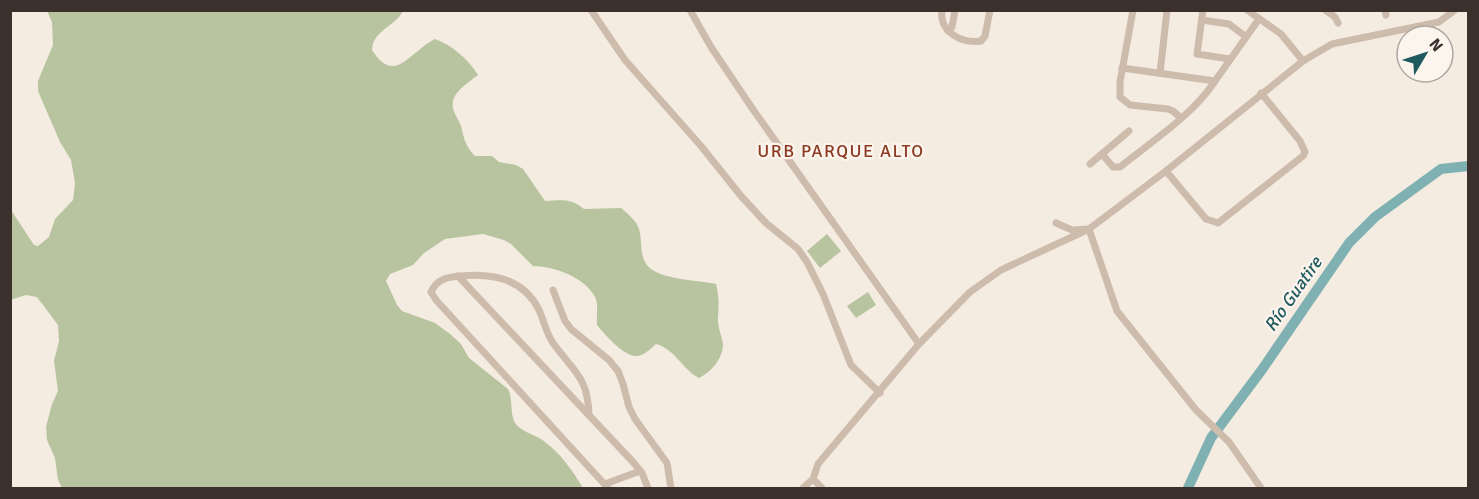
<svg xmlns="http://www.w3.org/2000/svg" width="1479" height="499" font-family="Signika,sans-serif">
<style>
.green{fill:#b8c4a0}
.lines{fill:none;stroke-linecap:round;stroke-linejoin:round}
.river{stroke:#7fb0b2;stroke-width:10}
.street{stroke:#cdbbac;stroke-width:7}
.labels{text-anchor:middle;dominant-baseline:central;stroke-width:4.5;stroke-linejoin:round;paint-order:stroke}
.neighbourhood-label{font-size:18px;letter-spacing:1.5px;fill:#8c3b22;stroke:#fbf5ee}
.water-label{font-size:18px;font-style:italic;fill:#1f5a5e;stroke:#fbf5ee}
</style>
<rect width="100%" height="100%" fill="#f4ebe1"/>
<!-- green -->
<g class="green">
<path d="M47 11H403C395 27 373 30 372 50 395 86 409 52 435 39 452 45 469 60 478 75 468 83 450 93 453 108 454 114 459 120 461 126 464 138 465 146 475 156H492L499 162 516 165 523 169 545 201C561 200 572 198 584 209L621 208C628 214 636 220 639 229 643 242 638 259 651 269 667 280 697 280 716 284 719 296 719 305 718 317 717 326 722 336 723 344 723 359 711 372 699 378 682 369 675 349 656 344 650 349 643 357 635 356 623 355 604 334 597 325 596 316 599 305 595 297 585 277 553 266 533 266L511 244 504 240 483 234 445 239 424 253 413 265 390 274 386 281 397 305 402 311 435 323 450 334 461 344 469 358 508 389C513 399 510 411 514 421 519 432 536 434 545 442 561 454 573 471 583 488H62L58 480 55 458 47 440 46 427 52 404 58 391 54 361 59 341 58 325 37 297 26 295 10 300 11 210 34 245 38 246 49 237 55 219 73 200 75 183 71 160 60 142 38 91V81L53 45 52 22Z"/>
<path d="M827 234 841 251 820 268 807 251Z"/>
<path d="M868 292 876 305 856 318 847 306Z"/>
</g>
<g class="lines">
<!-- river -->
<path class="river" d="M1188 488 1211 438 1261 371 1349 243 1375 217 1441 169 1468 166"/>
<!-- street -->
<g class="street">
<path d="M591 10 625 60 701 146 741 196 766 223 798 249 807 262 823 294 851 365 880 393"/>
<path d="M690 10 711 47 752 108 919 344"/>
<path d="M942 10C939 32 962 44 981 41L985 36 990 10"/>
<path d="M1133 10 1120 82V97L1130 105 1168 109 1173 111 1181 118"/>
<path d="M1203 10 1197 54 1230 59"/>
<path d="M1247 10 1281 34 1303 61"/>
<path d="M1325 10 1335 17 1338 23"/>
<path d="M1385 10 1386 15"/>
<path d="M1202 20 1229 24 1245 36"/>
<path d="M948 31 952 27 955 10"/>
<path d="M1122 68 1215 81 1259 19"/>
<path d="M1160 73 1167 10"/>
<path d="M1102 154 1113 167H1120C1152 141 1193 115 1215 81"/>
<path d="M1090 164 1129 131"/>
<path d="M1166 171 1206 219 1218 223 1303 156 1305 152 1300 141 1261 93"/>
<path d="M1056 223 1072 230 1089 229 1117 311 1196 410 1229 442 1261 488"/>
<path d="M458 276 633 462 642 473 648 488"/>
<path d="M553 290 565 321 571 329 609 360 618 371 623 384 629 407 635 419 667 463 671 488"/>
<path d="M589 415C588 377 574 372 553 343 546 333 544 321 539 310 524 279 492 273 461 276 447 277 437 279 431 292L436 300 608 488"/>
<path d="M813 479 822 488"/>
<path d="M605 484 640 471"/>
<path d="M803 488 813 479 818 464 919 344 970 292 1001 270 1089 229 1166 171 1303 61 1332 44 1439 22 1455 10"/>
</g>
</g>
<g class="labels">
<!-- neighbourhood labels -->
<g class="neighbourhood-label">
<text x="841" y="151">URB PARQUE ALTO</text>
</g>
<!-- water labels -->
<g class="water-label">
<text transform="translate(1293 294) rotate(-55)">Río Guatire</text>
</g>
</g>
<!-- border -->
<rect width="1479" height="499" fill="none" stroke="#3b302b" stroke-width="24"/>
<!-- north arrow -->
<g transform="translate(1425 54) rotate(51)"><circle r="28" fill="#fbf5ee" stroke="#aea6a0" stroke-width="1.5"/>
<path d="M0-4.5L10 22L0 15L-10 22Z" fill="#1f5a5e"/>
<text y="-9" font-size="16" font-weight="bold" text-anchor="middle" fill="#3b302b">N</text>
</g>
</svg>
